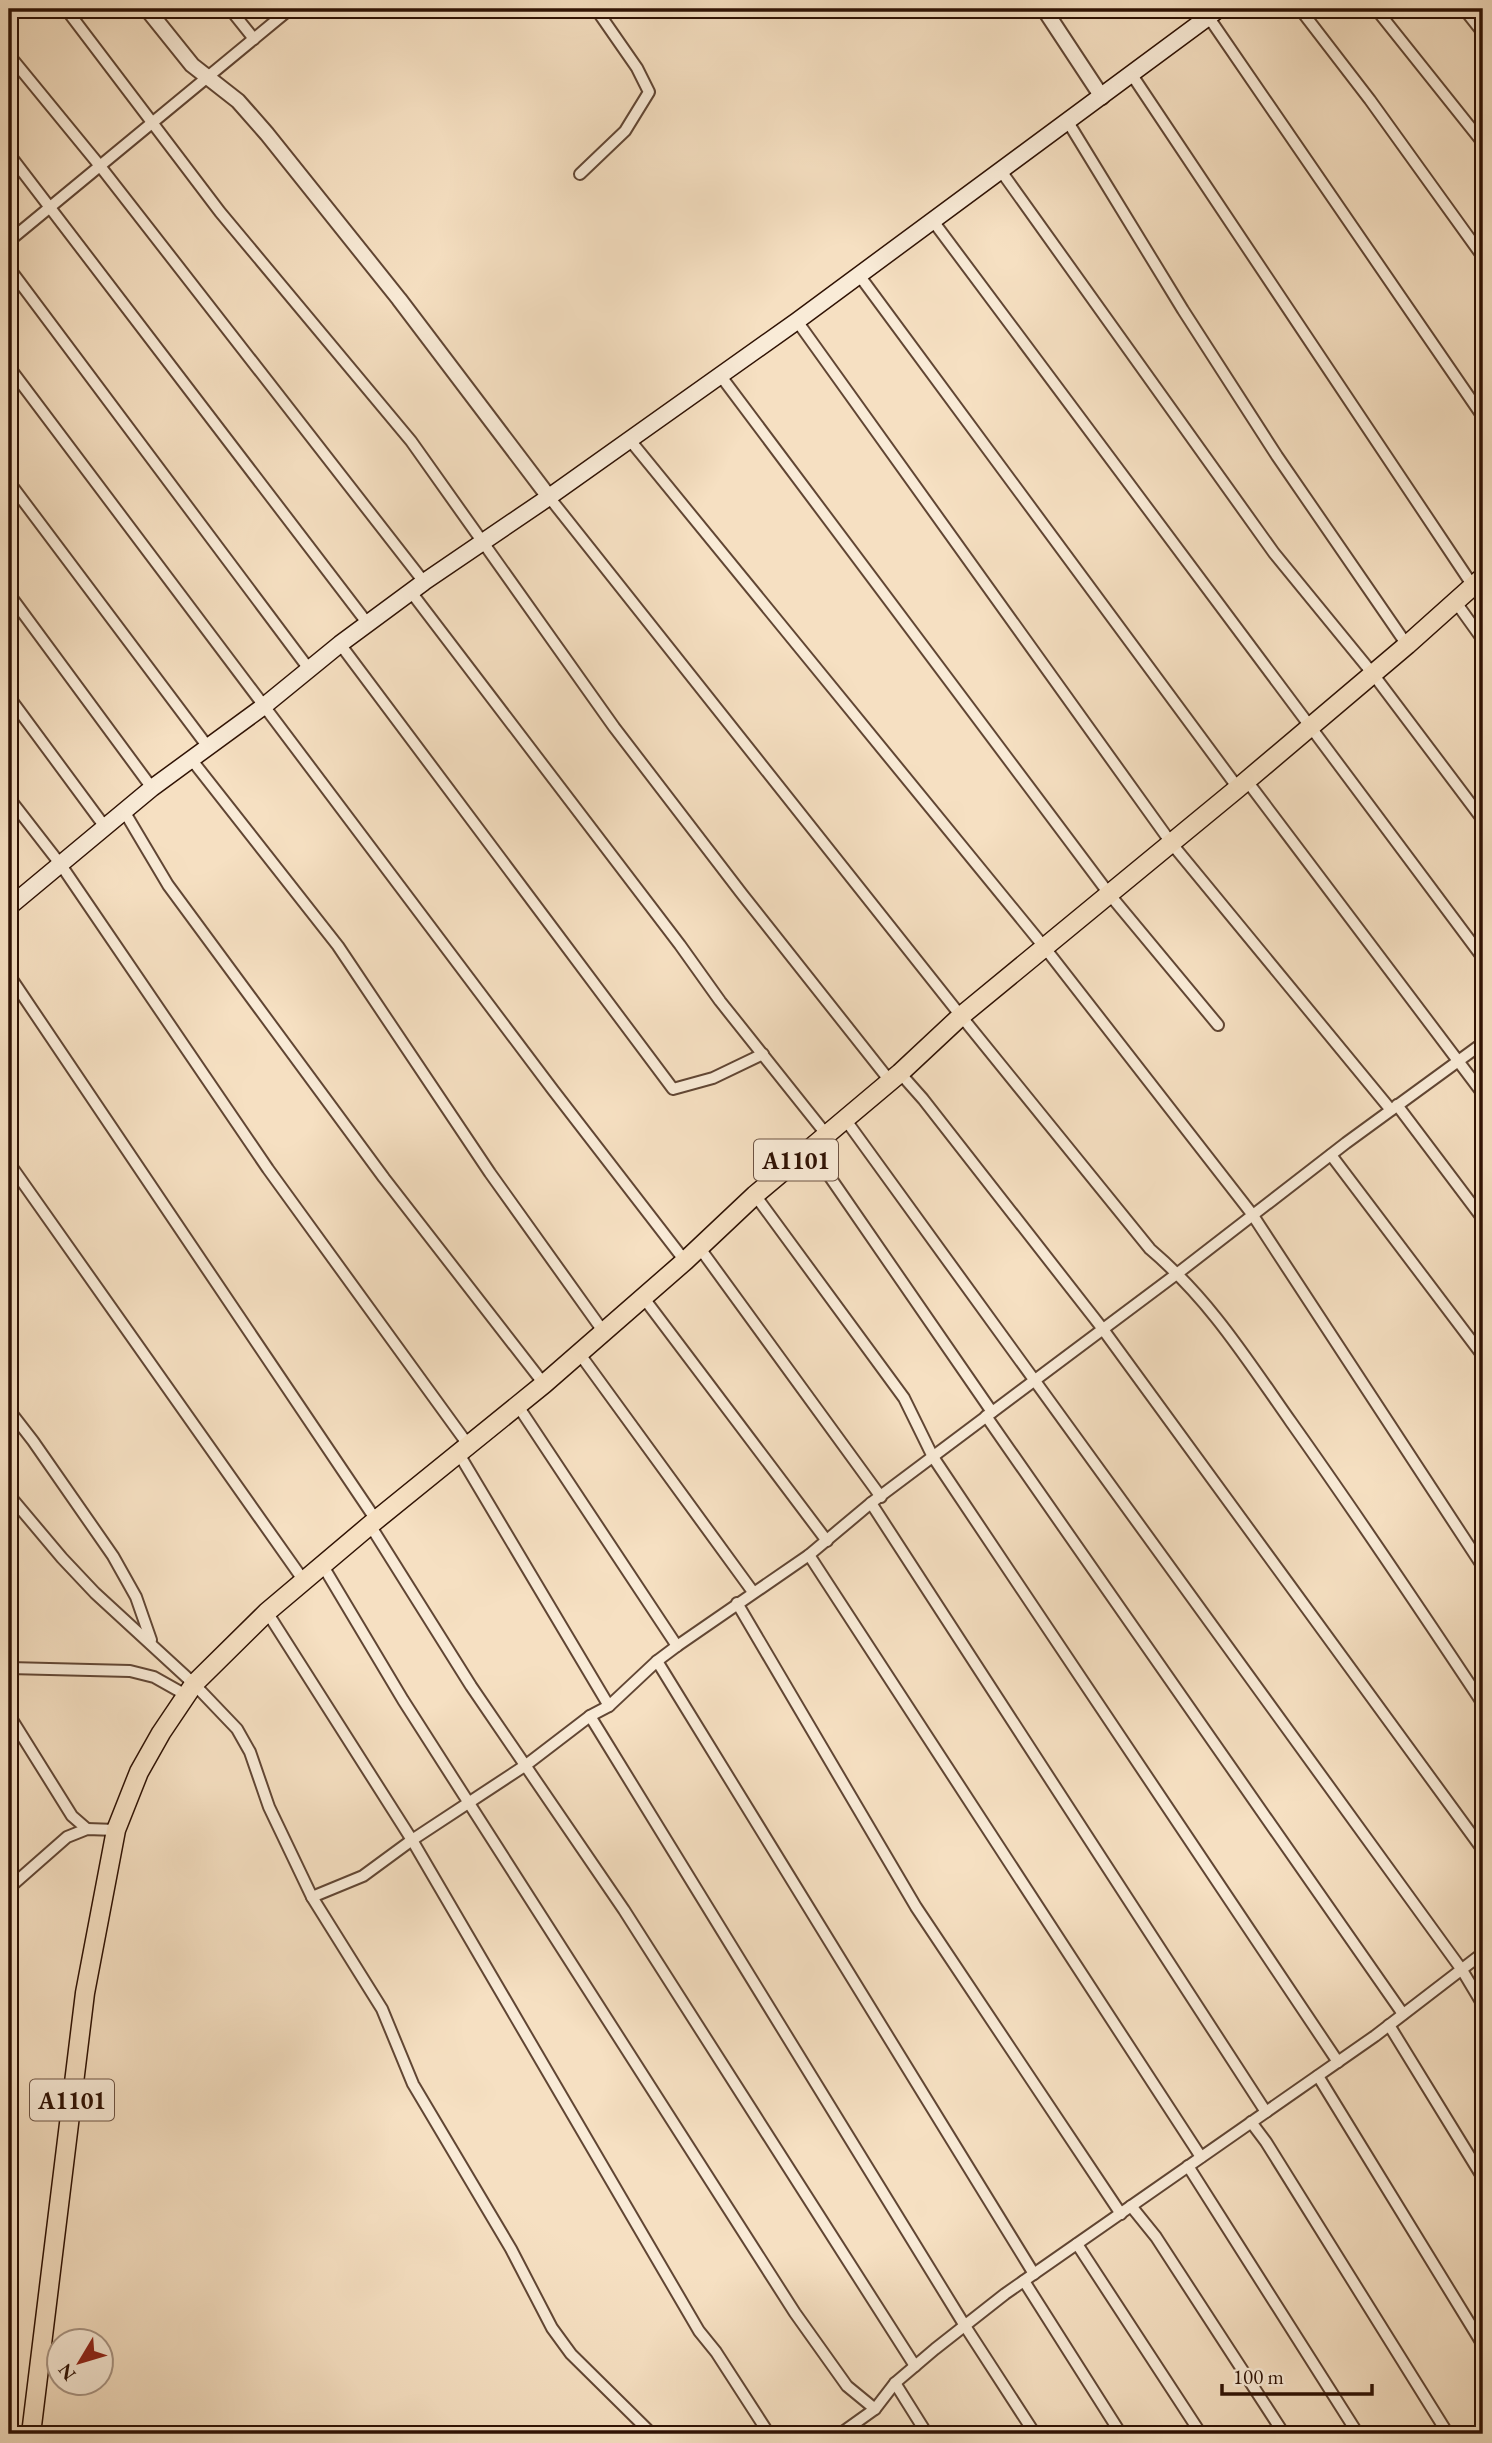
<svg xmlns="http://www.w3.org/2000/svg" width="1492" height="2443" font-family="'EB Garamond',serif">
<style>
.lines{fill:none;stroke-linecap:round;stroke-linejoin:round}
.minor-casing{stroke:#614634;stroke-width:14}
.tertiary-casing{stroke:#614634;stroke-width:18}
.secondary-casing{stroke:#2f1204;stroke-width:19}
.primary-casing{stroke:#2f1204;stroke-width:21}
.minor{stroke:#f9ebd7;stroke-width:10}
.tertiary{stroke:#f9ebd7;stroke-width:14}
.secondary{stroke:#f9ebd7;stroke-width:16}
.primary{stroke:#f6e0c2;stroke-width:18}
.labels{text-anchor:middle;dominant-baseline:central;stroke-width:7;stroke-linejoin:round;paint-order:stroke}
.shield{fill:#f9ebd7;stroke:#6c5343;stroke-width:2}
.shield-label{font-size:24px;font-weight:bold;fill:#2f1204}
</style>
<rect width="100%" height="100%" fill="#f6e0c2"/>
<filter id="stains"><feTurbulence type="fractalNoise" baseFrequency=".00286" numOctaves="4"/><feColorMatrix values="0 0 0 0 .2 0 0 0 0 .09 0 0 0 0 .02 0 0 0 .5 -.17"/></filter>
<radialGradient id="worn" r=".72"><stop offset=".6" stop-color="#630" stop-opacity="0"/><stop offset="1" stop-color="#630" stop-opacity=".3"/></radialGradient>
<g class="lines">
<defs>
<g id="minor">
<path d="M66 9 220 212 411 441 614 727 742 894 890 1081"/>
<path d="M230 9 254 39"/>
<path d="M1203 9 1483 417"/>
<path d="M1300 9 1370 100 1483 257"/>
<path d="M1376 9 1483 143"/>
<path d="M1464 9 1483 33"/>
<path d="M9 55 100 166 424 582"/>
<path d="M1132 75 1473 586"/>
<path d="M1068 122 1183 310 1277 456 1407 645"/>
<path d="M9 154 368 624"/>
<path d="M1001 171 1274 553 1373 674 1483 820"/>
<path d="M580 174 625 131 649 92 637 68 596 9"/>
<path d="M933 221 1483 958"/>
<path d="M9 241 290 9"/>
<path d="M9 268 309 669"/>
<path d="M859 275 1238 788"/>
<path d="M797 321 1172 844 1391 1110"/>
<path d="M9 367 553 1090 685 1261"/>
<path d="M720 375 1110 895 1218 1025"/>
<path d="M629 439 1045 948 1252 1214 1483 1567"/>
<path d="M9 482 208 747"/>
<path d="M549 497 961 1016 1150 1249C1210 1300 1246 1358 1291 1422 1357 1515 1420 1609 1483 1704"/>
<path d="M411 592 680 945 720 1001 826 1134"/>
<path d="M9 594 152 788"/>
<path d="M1455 601 1483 640"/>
<path d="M340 644 673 1089 713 1078 763 1054"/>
<path d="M9 697 105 827"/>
<path d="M191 759 338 946 490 1173 603 1331"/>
<path d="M1247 781 1483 1094"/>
<path d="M9 798 61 865 268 1169 469 1446"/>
<path d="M124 811 168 885 384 1178 544 1384"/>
<path d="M9 975 376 1520"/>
<path d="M900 1073 923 1099 1102 1328 1483 1850"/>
<path d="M1397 1105 1483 1219"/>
<path d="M845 1119 1462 1970 1483 2005"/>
<path d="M810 1148 992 1412"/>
<path d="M1331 1155 1483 1356"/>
<path d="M9 1163 304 1581"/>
<path d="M755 1195 904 1398 933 1457 1338 2062"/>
<path d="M699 1247 881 1497"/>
<path d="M643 1297 827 1541"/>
<path d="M579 1353 753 1592"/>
<path d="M518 1406 677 1646"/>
<path d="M9 1410 33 1441 113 1556 136 1597 151 1640"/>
<path d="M986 1416 1403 2014"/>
<path d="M459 1454 609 1706"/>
<path d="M9 1495 62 1558 95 1593 194 1684 237 1729 250 1752 269 1807 312 1897 382 2009 413 2084 511 2249 552 2328 571 2354 652 2434"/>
<path d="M871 1503 1266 2112"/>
<path d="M370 1525 471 1686 624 1910 915 2366"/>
<path d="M809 1555 1201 2157"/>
<path d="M323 1566 403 1700 795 2313 847 2386 875 2409"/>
<path d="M737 1603 916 1907 1121 2214"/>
<path d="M267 1612 412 1840 699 2331 716 2352 769 2434"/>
<path d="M657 1661 1034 2274"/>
<path d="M9 1668 130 1671 154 1677 186 1695"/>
<path d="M9 1715 72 1816 87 1829"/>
<path d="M590 1716 965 2326 1035 2434"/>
<path d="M9 1888 67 1837 87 1829 116 1830"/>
<path d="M312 1897 363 1876 412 1840 526 1765 590 1716 609 1706 657 1661 677 1646 809 1555 871 1503 1178 1273 1346 1143 1483 1043"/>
<path d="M1389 2025 1483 2178"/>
<path d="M1318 2076 1483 2345"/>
<path d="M1251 2122 1266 2142 1448 2434"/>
<path d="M1188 2166 1358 2434"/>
<path d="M1131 2206 1156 2237 1284 2434"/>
<path d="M1077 2244 1201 2434"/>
<path d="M1024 2281 1121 2434"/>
<path d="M895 2383 927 2434"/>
<path d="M840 2434 875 2409 895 2383 935 2349 1005 2294 1375 2036 1483 1953"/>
</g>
<g id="tertiary">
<path d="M147 9 192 65 238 101 267 134 399 299 549 497"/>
<path d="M1044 9 1102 97"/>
</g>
<path id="secondary" d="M9 907 152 788 264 706 340 644 424 582 549 497 797 321 1219 9"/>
<path id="primary" d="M31 2434 85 1993 116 1830 139 1772 161 1733 194 1684 267 1612 370 1525 544 1384 685 1261 755 1195 900 1073 961 1016 1238 788 1407 645 1483 577"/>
</defs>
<!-- minor casing -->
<use href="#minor" class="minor-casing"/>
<!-- tertiary casing -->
<use href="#tertiary" class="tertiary-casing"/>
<!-- secondary casing -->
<use href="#secondary" class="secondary-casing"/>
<!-- primary casing -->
<use href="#primary" class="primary-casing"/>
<!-- minor -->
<use href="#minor" class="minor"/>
<!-- tertiary -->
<use href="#tertiary" class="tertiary"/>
<!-- secondary -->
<use href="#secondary" class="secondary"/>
<!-- primary -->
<use href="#primary" class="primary"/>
</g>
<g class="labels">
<!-- shield labels -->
<g class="shield">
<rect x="754" y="1139.5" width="84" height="41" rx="5"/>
<rect x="30" y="2079.5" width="84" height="41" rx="5"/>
</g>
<g class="shield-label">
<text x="796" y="1160">A1101</text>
<text x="72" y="2100">A1101</text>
</g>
</g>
<!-- margin -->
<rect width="1492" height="2443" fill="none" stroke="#f6e0c2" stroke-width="35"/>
<rect x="10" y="10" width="1471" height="2422" fill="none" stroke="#2f1204" stroke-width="3.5"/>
<rect x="18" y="18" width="1457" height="2408" fill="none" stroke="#2f1204" stroke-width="2"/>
<!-- north arrow -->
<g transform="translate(80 2362) rotate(232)"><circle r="33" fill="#f9ebd7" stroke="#a89483" stroke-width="2"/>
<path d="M0-5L12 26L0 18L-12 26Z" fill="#8f2418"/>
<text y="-10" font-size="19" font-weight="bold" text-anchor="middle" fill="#2f1204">N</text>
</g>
<!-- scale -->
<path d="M1222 2384v10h150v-10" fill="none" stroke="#2f1204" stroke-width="3.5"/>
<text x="1233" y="2384" font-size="21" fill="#2f1204" stroke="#f9ebd7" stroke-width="5" paint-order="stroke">100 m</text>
<rect width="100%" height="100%" filter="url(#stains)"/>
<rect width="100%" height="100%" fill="url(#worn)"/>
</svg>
